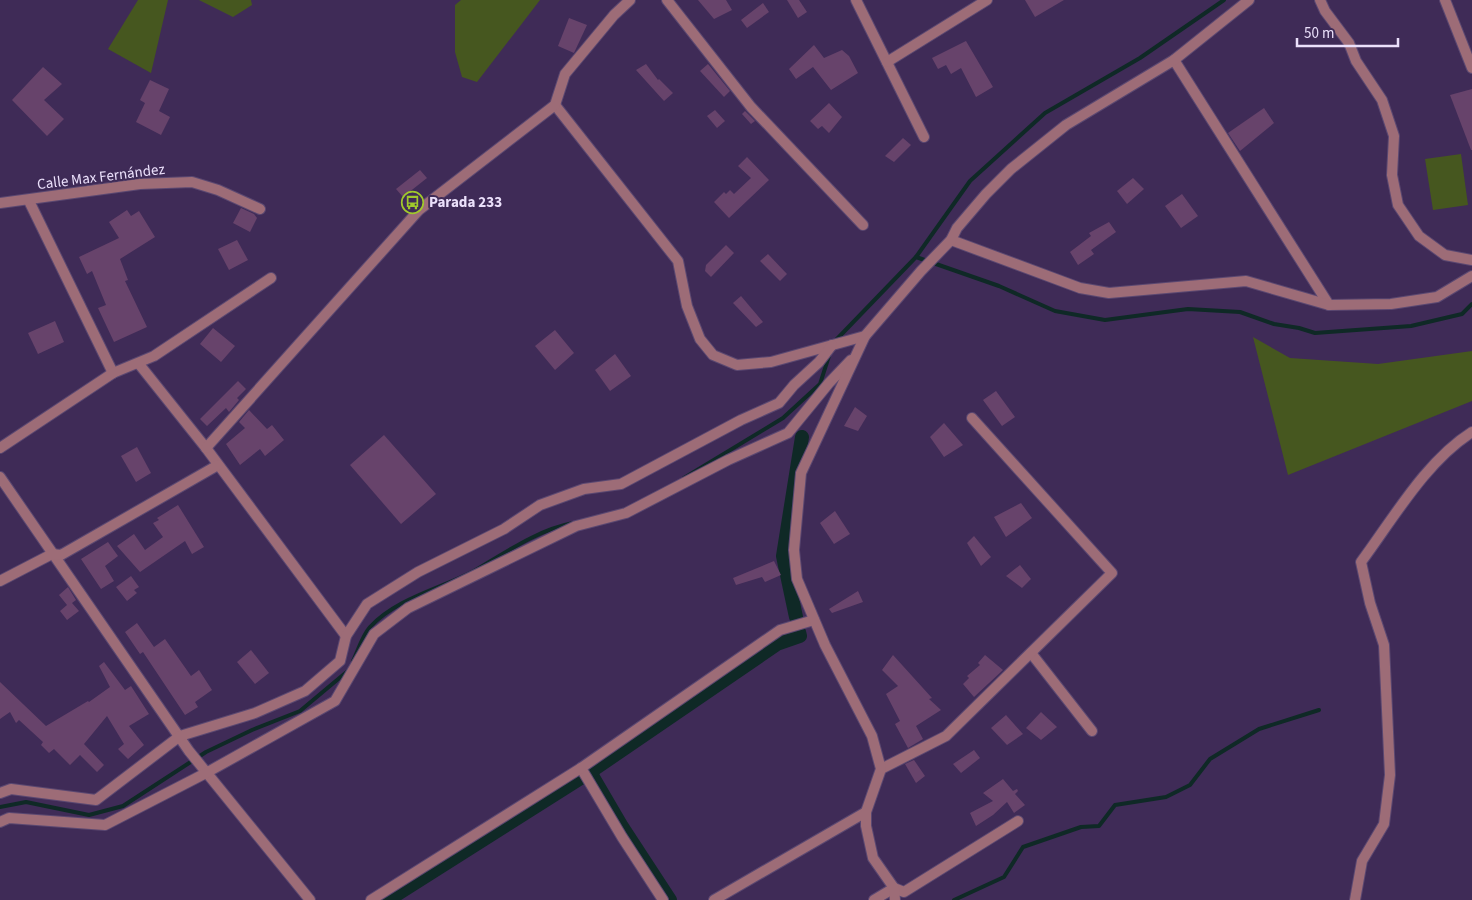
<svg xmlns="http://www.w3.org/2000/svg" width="1472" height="900" font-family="'Source Sans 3',sans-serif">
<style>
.green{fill:#46571f}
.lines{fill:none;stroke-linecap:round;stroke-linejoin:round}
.stream{stroke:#0f2926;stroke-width:4}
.canal{stroke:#0f2926;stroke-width:14}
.building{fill:#67436b}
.minor-casing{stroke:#5b4871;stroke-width:12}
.minor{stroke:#9d6c77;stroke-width:10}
.labels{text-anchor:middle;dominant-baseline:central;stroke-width:4;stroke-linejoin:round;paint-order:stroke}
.street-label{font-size:15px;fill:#ebe0fb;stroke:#3f2b57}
.poi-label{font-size:15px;font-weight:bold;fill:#ebe0fb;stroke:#3f2b57;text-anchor:start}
</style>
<rect width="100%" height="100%" fill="#3f2b57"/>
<!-- green -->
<g class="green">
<path d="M138 0H168L151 73 108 49Z"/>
<path d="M199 0H251L252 5 233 17Z"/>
<path d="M461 0H540L477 82 462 77 455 52V5Z"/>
<path d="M1461 154 1468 205 1433 210 1425 159Z"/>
<path d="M1253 337 1290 358 1378 364 1472 351V401L1288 475Z"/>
</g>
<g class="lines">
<!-- stream -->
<g class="stream">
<path d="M916 257 970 181 1045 113 1140 58 1224 0"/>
<path d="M835 341 916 257 999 286 1055 311 1105 320 1188 309 1240 312 1274 324 1299 328 1315 333 1411 326 1462 314 1472 304"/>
<path d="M684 478 783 418 820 384 829 356"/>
<path d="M353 661C358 651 362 636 370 627 397 598 440 589 474 571 505 553 537 530 573 523"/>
<path d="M0 807 26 802 89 815 123 806 206 752 252 730 300 711 349 670"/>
<path d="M954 900 1004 877 1023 847 1081 827 1099 826 1115 805 1166 797 1190 785 1210 759 1259 729 1319 710"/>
</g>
<!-- canal -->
<g class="canal">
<path d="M796 617 783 556 802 437"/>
<path d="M590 772 621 825 670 900"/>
<path d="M388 900 590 772 777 644 800 636 799 632"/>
</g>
</g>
<!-- building -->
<g class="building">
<path d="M698 0H726L732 10 714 19Z"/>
<path d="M787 0H799L807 12 798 18Z"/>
<path d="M1025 0H1064L1035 17Z"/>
<path d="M763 3 769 12 747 28 741 20Z"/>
<path d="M569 18 587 25 574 53 558 46Z"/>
<path d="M966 41 993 87 976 97 961 68 951 74 946 65 938 69 932 58Z"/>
<path d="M814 45 824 58 842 50 849 56 858 73 831 90 813 67 796 79 789 69Z"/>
<path d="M646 64 658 80 659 79 673 93 664 101 636 70Z"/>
<path d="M708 64 730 91 724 97 700 71Z"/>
<path d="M43 67 62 84 44 100 64 119 47 136 12 100Z"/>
<path d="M150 80 169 89 159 111 170 117 161 135 136 122 145 103 140 100Z"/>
<path d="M1472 89V150H1471L1450 95Z"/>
<path d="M829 103 842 117 829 133 822 126 818 129 810 121Z"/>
<path d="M1264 108 1274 123 1240 151 1228 133Z"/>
<path d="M715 110 725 121 717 128 707 116Z"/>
<path d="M745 111 755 121 751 124 742 114Z"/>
<path d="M903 138 911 145 894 162 885 156Z"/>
<path d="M747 157 769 180 729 218 714 202 724 192 726 194 730 190 734 194 751 178 738 166Z"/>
<path d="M420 170 427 178 403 197 396 189Z"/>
<path d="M1133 178 1144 189 1127 204 1117 191Z"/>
<path d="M1182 194 1198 216 1181 228 1165 206Z"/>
<path d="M241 208 254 214 257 218 250 232 233 223Z"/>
<path d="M127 210 131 216 139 211 155 237 120 259 128 280 125 281 147 327 114 342 98 308 106 305 92 271 87 274 79 257 119 238 109 222Z"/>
<path d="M1109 222 1116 232 1091 250 1094 254 1078 265 1070 252 1091 236 1089 233Z"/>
<path d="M237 240 248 260 229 270 218 249Z"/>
<path d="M726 245 734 253 711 277 705 271 706 265Z"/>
<path d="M768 254 787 274 780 281 760 261Z"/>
<path d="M741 296 763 322 756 327 733 303Z"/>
<path d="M55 321 64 342 38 354 28 333Z"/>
<path d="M213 328 235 346 221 362 200 344Z"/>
<path d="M555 330 574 353 555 370 535 346Z"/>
<path d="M615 354 631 376 610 391 595 370Z"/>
<path d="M238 381 246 389 237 398 239 400 229 412 226 408 207 426 200 419Z"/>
<path d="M996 391 1015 417 1002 426 983 400Z"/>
<path d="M855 407 867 416 858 431 844 426Z"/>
<path d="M249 410 267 429 272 425 284 440 265 456 260 449 240 465 226 444 245 428 239 422Z"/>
<path d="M944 423 963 445 944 457 930 437Z"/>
<path d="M384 435 436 494 401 524 350 465Z"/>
<path d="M137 447 151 473 136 482 121 456Z"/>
<path d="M1021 503 1032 518 1006 537 994 517Z"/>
<path d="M178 505 204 547 192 554 185 541 140 572 117 546 134 534 145 550 163 537 153 523 159 520 157 518Z"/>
<path d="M835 511 850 534 834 544 820 523Z"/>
<path d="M974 536 991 557 981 566 967 543Z"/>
<path d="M108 542 118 556 105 566 114 581 101 589 81 559Z"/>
<path d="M774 561 781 575 765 582 762 577 736 585 733 578Z"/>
<path d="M1020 565 1031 579 1022 588 1006 576Z"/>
<path d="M131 576 139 587 134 590 137 593 127 601 116 587Z"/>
<path d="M68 587 76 600 72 603 79 611 67 620 60 611 67 605 59 595Z"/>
<path d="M858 591 863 602 832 613 829 609Z"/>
<path d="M137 623 154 647 165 639 191 676 199 670 212 690 195 702 198 707 185 715 143 652 140 654 125 632Z"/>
<path d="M251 650 269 673 255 684 237 662Z"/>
<path d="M893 655 932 698 929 699 941 710 916 726 923 739 908 748 895 724 900 721 886 694 898 686 882 670Z"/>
<path d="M985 655 1003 670 974 697 963 684 969 678 967 676 980 665 978 663Z"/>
<path d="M104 662 125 690 131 686 149 714 129 726 144 745 128 759 118 749 124 744 107 716 84 744 104 765 97 772 80 755 70 765 54 749 49 753 41 745 43 742 19 720 16 723 10 712 0 719V682L46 726 88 701 89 702 110 687 99 666Z"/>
<path d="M1041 712 1057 727 1041 740 1026 728Z"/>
<path d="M1006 715 1023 734 1007 745 991 728Z"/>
<path d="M974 750 980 758 961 773 953 764Z"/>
<path d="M914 760 925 776 916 783 905 764Z"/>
<path d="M1003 779 1013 791 1017 789 1018 791 1015 794 1025 805 1014 813 1007 802 993 815 976 826 970 813 993 801 983 793Z"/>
</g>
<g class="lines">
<defs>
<g id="minor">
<path d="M667 0 751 107 863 225"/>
<path d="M856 0 924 137"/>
<path d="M1320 0 1325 11 1349 43 1356 61 1382 100 1394 136 1392 175 1398 205 1419 236 1445 255 1472 260"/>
<path d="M1445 0 1472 68"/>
<path d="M1174 60 1329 305"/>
<path d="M887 62 987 0"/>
<path d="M555 105 678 261 687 306 700 339 713 355 737 365 771 362 865 336"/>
<path d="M29 201 113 373"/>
<path d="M0 203 140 184 192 182 218 190 260 209"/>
<path d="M951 240 1080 288 1109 293 1246 281 1329 305 1391 304 1437 297 1472 276"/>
<path d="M139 364 206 448 346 636"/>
<path d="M0 448 113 373 154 356 271 278"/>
<path d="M206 448 419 210 555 105 565 74 614 15 630 0"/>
<path d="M0 477 189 751 310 900"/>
<path d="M0 581 52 554 61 555 218 465"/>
<path d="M1031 653 1092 731"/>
<path d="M581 768 622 837 663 900"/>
<path d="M881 769 946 736 1112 573 972 418"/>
<path d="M0 793 11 789 96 800 180 736 255 713 305 691 340 661 346 636 367 604 418 572 504 529 540 505 584 489 621 484 741 420 779 403 794 385 819 362 832 345"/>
<path d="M0 822 9 818 105 825 206 773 335 701 374 634 408 608 576 526 626 513 728 460 788 433 829 383 851 360"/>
<path d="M371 900 581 768 780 630 814 620"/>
<path d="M714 900 866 812"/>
<path d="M874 900 894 888 904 892 1018 821"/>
<path d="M895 900 894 888 873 858 866 826V812L881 769 872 736 825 645 797 579 794 550 801 473 865 336 921 271 951 240 957 228 986 194 1011 169 1066 125 1174 60 1249 0"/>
<path d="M1355 900 1362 861 1384 824 1390 775 1384 645 1370 603 1361 562C1393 519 1426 461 1472 432"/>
</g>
</defs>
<!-- minor casing -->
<use href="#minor" class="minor-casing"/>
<!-- minor -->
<use href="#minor" class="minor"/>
</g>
<!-- icons -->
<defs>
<symbol id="bus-ring" viewBox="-11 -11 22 22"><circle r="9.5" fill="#3f2b57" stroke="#a0c92b" stroke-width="1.5"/><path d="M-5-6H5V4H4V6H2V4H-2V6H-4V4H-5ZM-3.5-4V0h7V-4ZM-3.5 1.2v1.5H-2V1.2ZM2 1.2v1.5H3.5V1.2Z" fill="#a0c92b"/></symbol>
</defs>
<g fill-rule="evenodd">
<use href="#bus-ring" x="400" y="190" width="25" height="25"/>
</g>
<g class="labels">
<!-- street labels -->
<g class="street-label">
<text transform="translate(101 177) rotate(-7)">Calle Max Fernández</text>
</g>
<!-- poi labels -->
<g class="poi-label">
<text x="429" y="202">Parada 233</text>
</g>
</g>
<!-- scale -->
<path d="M1297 38v8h101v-8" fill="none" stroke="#ebe0fb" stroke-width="2.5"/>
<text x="1304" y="38" font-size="15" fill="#ebe0fb" stroke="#3f2b57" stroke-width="4" paint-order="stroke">50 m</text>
</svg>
